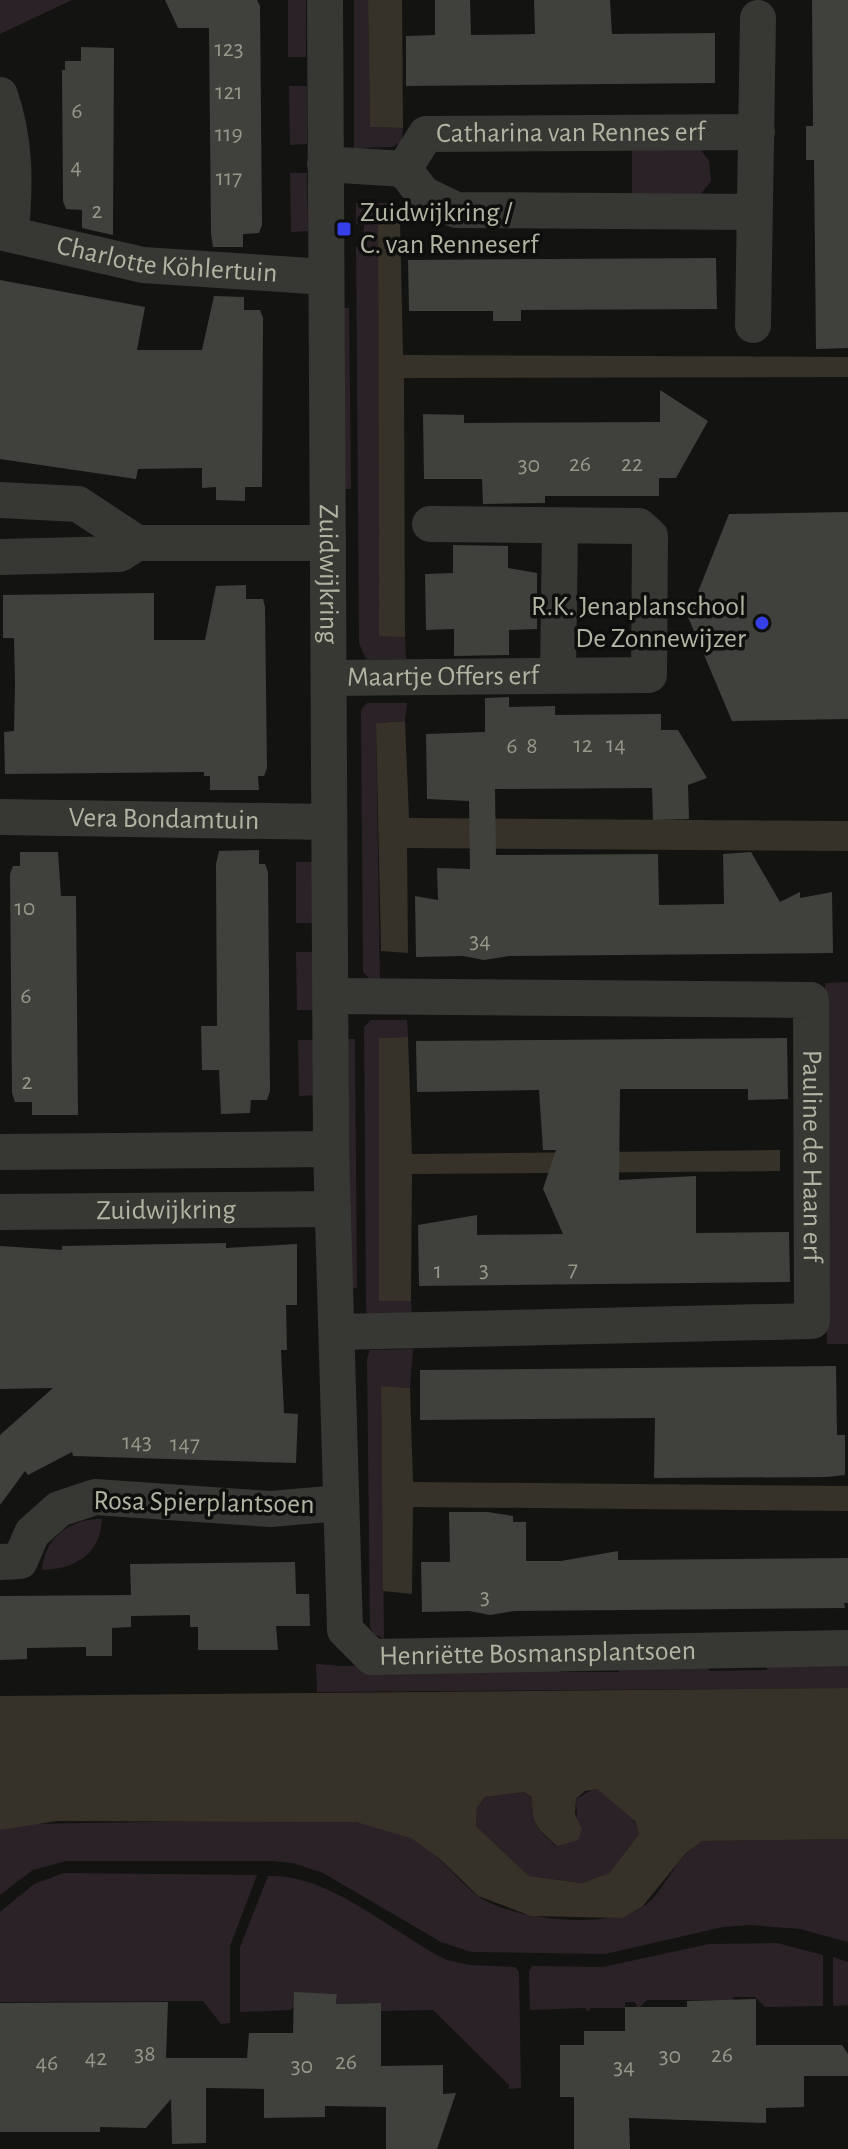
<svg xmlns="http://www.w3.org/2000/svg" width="848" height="2149" font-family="'Alegreya Sans',sans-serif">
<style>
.green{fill:#2b2227}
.water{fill:#363229;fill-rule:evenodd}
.building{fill:#40403c}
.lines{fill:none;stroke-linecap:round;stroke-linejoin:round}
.minor{stroke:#373833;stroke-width:36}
.poi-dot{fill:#353fe8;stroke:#0e0e0d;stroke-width:3}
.labels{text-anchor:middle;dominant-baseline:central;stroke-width:7;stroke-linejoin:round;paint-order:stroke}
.number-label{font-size:24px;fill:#96968a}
.street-label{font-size:28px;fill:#b3b3a4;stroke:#0e0e0d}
.poi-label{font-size:28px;fill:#b3b3a4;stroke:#0e0e0d;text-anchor:start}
</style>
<rect width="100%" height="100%" fill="#131312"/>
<!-- green -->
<g class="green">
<path d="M0 0H72L0 34Z"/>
<rect x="288" y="0" width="18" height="57"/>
<path d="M354 0H368L370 127 403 128 402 142 392 147 354 148Z"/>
<path d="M289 86H307V144L290 145Z"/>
<path d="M632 149 701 150 709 161 711 181 700 195 632 197Z"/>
<path d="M290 173H307L308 231 291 232Z"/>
<path d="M356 203H388L401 213 400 217 378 219 379 635 405 637 406 659H366L359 643 356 247H363L364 225 356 224Z"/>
<path d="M338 308H349L351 489H340Z"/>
<path d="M367 703H407L405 721 376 723 380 981H372L363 972 361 710Z"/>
<rect x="296" y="862" width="18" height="61"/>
<path d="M296 952H315L316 1010H297Z"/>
<path d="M848 982V1344H827L825 983Z"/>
<path d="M371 1020H407L408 1037 379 1038V1300L411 1301 412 1318 368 1319 366 1310 364 1027Z"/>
<path d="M346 1039H355L357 1288H349Z"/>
<path d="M298 1040H315L316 1095 299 1096Z"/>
<path d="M413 1349 410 1388 381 1387 384 1639 373 1633 370 1626 367 1359 370 1350Z"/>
<path d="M102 1519C100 1555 75 1569 42 1570 44 1538 71 1518 102 1519Z"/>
<path d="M848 1659V1688L317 1692 316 1664 342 1666 559 1662 560 1672H619V1661L707 1660 709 1671 767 1670V1660Z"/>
<path d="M595 1788C611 1793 637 1817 639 1834L609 1873 582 1883 529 1876 476 1826 477 1808 485 1797 524 1792 532 1797C532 1826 535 1827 556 1846L578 1838 576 1799Z"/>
<path d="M328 1819C357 1821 385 1826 411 1838 439 1851 456 1881 481 1898 515 1920 605 1929 641 1908 665 1894 674 1856 702 1841L848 1839V1942L800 1929 751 1925 723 1927 605 1954 471 1952 441 1942 323 1873 293 1863 271 1861H66L33 1870 0 1895V1830L23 1824Z"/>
<path d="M64 1873 257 1875 230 1946V2023L221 2024 203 2001 0 2002V1912L34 1884Z"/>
<path d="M268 1876C329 1873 393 1933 447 1960L470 1965 515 1967 519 1972 521 2088 509 2089V2085L433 2010 381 2011 380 2003 336 2004 337 1994 327 1993 290 2010 240 2012V1947Z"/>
<path d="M777 1943 823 1955V2006L765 2007 755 1997H733V2000H647L638 2009 635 2002H625V2008H591L587 2012 586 2008 530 2010 529 1972 532 1966 603 1967 709 1944Z"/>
<path d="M833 1957 848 1962V2005L833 2006Z"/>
</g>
<!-- water -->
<g class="water">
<path d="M368 0H402L403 128 370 127Z"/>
<path d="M400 217 403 355 848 357V377L404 378 405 637 379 636 378 218Z"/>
<path d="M405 721 409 818 848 821V851L407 848 408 953 381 951 376 723Z"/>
<path d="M408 1037 412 1154 780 1150V1171L412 1174 411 1301H379V1038Z"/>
<path d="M381 1386 410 1388 413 1482 848 1486V1511L413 1507 412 1594 383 1591Z"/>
<path d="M848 1688V1839L702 1841 686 1853 642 1907 622 1918 531 1916 478 1896 439 1858 411 1838 356 1822 57 1821 0 1830V1696ZM597 1789 635 1821 639 1834 609 1873 582 1883 529 1876 476 1826 477 1808 485 1797 524 1792 532 1797C532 1826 536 1827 557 1846L578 1840 582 1829 575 1814 576 1799 585 1791Z"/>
</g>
<!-- building -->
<g class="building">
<path d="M165 0H257L260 6 262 225 259 233 243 234V247H213L211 234 209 28H178Z"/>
<path d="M435 0H470L471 35 535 34 534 0H610L612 34 715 33V83L406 86V36L435 35Z"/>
<path d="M812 0H848V348L816 349 814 160H806V126H813Z"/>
<path d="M81 47 114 48 113 235 82 228V210L66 209 63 201 62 70H65V61H81Z"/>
<path d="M716 258 717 309 521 310V321H493V311H409L408 260Z"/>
<path d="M0 280 145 307 137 350H202L214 296 244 297V310H260L263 318 262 487H245V501L216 500V487L202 488V468L138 469 136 479 0 459Z"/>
<path d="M660 390 708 421 676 478H659V496H545V503L483 504 482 479H424L423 414 464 415V423L660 422Z"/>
<path d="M848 512V719L732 721 688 617 729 514Z"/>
<path d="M453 545 508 546V568L537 573V629L509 630V655L454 656V629L426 630 425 574 453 573Z"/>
<path d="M246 585V599H263L265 607 267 768 264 776H258L259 790H210V776H204V772L5 774 4 732 14 731 15 684 14 638H3V595L154 593V640H205L216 586Z"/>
<path d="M509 697V707L555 706V715L661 714V730H678L707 778 688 785 689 819 653 820 652 788 495 789 496 855 658 854 659 905 724 904 723 854 751 852 780 902 800 892V898L832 892 833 953 509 956 484 960 463 956 416 957 415 896 438 900 437 868 470 869 469 801 427 799 426 734 485 732V698Z"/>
<path d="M259 850V864H265L268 872 270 1091 267 1100H251L250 1113 221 1114 219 1070H202L201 1026H217L216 864 219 851Z"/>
<path d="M20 852H58L61 896H76L78 1115H32V1102H15L12 1093 10 874 13 866H20Z"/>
<path d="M787 1038 788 1099 748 1100V1089H620L619 1180 696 1176V1233L789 1232 790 1282 419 1286 418 1225 477 1215V1235L563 1234 543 1189 556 1150H543L539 1090 417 1092 416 1041Z"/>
<path d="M226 1243V1248L297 1244V1305H286L287 1350H281L284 1413 298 1414 296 1463 73 1456 72 1452 28 1475 25 1471 0 1505V1435L53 1388 0 1389V1246L62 1250V1246Z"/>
<path d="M836 1366 837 1435H845V1475L827 1477 654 1478 655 1418 420 1420V1370Z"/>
<path d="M449 1512H488L513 1516V1522H526V1561H561L618 1551V1560L848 1558V1603H844L845 1608 515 1611 490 1615 469 1611 422 1612 421 1562H450Z"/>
<path d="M295 1562 296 1594H309L310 1626H276L278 1650H198V1627H190V1615L131 1616V1627L112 1628V1656H86V1647L27 1648V1659L0 1660V1596L131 1595 130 1564Z"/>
<path d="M294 1992 337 1994 336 2004 381 2003V2066L443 2065V2094L456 2093 437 2149H386V2107L325 2106V2117L264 2118V2089L206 2088V2143L172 2144 171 2099 146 2128 100 2127V2132H0V2003L168 2002 166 2058H247L249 2033H293Z"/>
<path d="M756 1999V2045H842L848 2054V2076H804V2107L766 2108V2123L629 2118 630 2149H574V2097H560V2045H584V2031H625V2007H687V2001Z"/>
</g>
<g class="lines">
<!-- minor -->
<g class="minor">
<path id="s1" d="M325 0 331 1149 345 1630 372 1657 848 1648"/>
<path d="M0 95C16 142 15 183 11 233"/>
<path d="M325 164 404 169"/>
<path id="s2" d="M404 169 426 134 757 132"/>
<path d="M404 169 423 194 456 210 754 212"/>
<path id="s3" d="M0 232 143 265 326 277"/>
<path d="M753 325 758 18"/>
<path d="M0 500 78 504 137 543H328"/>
<path d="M0 557 120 554 137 543"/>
<path d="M558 674 560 528"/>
<path id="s4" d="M329 678 649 675 650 536 639 526 430 524"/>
<path id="s5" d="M0 817 329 822"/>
<path id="s6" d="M331 996 811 1000 812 1321 339 1332"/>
<path d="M0 1152 331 1149"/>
<path id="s7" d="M0 1212 333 1209"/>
<path d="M0 1562 20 1561 32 1533 59 1509 95 1497 271 1509 340 1503"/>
</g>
</g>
<!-- markers -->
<g class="poi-dot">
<rect x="336" y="221" width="16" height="16" rx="4"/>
<circle cx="762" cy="623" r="8"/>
</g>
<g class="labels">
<!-- number labels -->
<g class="number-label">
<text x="229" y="49">123</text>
<text x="229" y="92">121</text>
<text x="77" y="111">6</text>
<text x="229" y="134">119</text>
<text x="76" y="167">4</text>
<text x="229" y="178">117</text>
<text x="97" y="211">2</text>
<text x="580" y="464">26</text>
<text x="632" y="464">22</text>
<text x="529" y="465">30</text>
<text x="583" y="745">12</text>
<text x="616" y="745">14</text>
<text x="512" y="746">6</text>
<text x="532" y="746">8</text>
<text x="25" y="908">10</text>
<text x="480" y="941">34</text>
<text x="26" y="996">6</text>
<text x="27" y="1082">2</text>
<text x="573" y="1269">7</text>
<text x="484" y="1270">3</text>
<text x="438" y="1271">1</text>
<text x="137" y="1442">143</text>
<text x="185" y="1444">147</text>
<text x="485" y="1597">3</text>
<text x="145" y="2054">38</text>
<text x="722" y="2055">26</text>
<text x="670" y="2056">30</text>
<text x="96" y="2058">42</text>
<text x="346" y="2062">26</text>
<text x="47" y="2063">46</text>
<text x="302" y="2066">30</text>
<text x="624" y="2067">34</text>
</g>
<!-- street labels -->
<g class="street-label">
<text stroke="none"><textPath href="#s2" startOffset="186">Catharina van Rennes erf</textPath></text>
<text stroke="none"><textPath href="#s3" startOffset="170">Charlotte Köhlertuin</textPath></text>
<text stroke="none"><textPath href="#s1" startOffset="574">Zuidwijkring</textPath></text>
<text stroke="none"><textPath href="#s4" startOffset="114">Maartje Offers erf</textPath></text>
<text stroke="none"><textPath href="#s5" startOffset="164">Vera Bondamtuin</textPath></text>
<text stroke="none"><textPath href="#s6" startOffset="636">Pauline de Haan erf</textPath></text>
<text stroke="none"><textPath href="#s7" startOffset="166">Zuidwijkring</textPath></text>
<text transform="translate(204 1503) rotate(1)">Rosa Spierplantsoen</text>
<text stroke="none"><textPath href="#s1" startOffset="1834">Henriëtte Bosmansplantsoen</textPath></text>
</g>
<!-- poi labels -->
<g class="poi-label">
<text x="360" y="213">Zuidwijkring /<tspan x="360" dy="32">C. van Renneserf</tspan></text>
<text x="746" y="607" text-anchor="end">R.K. Jenaplanschool<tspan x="746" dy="32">De Zonnewijzer</tspan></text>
</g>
</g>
</svg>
